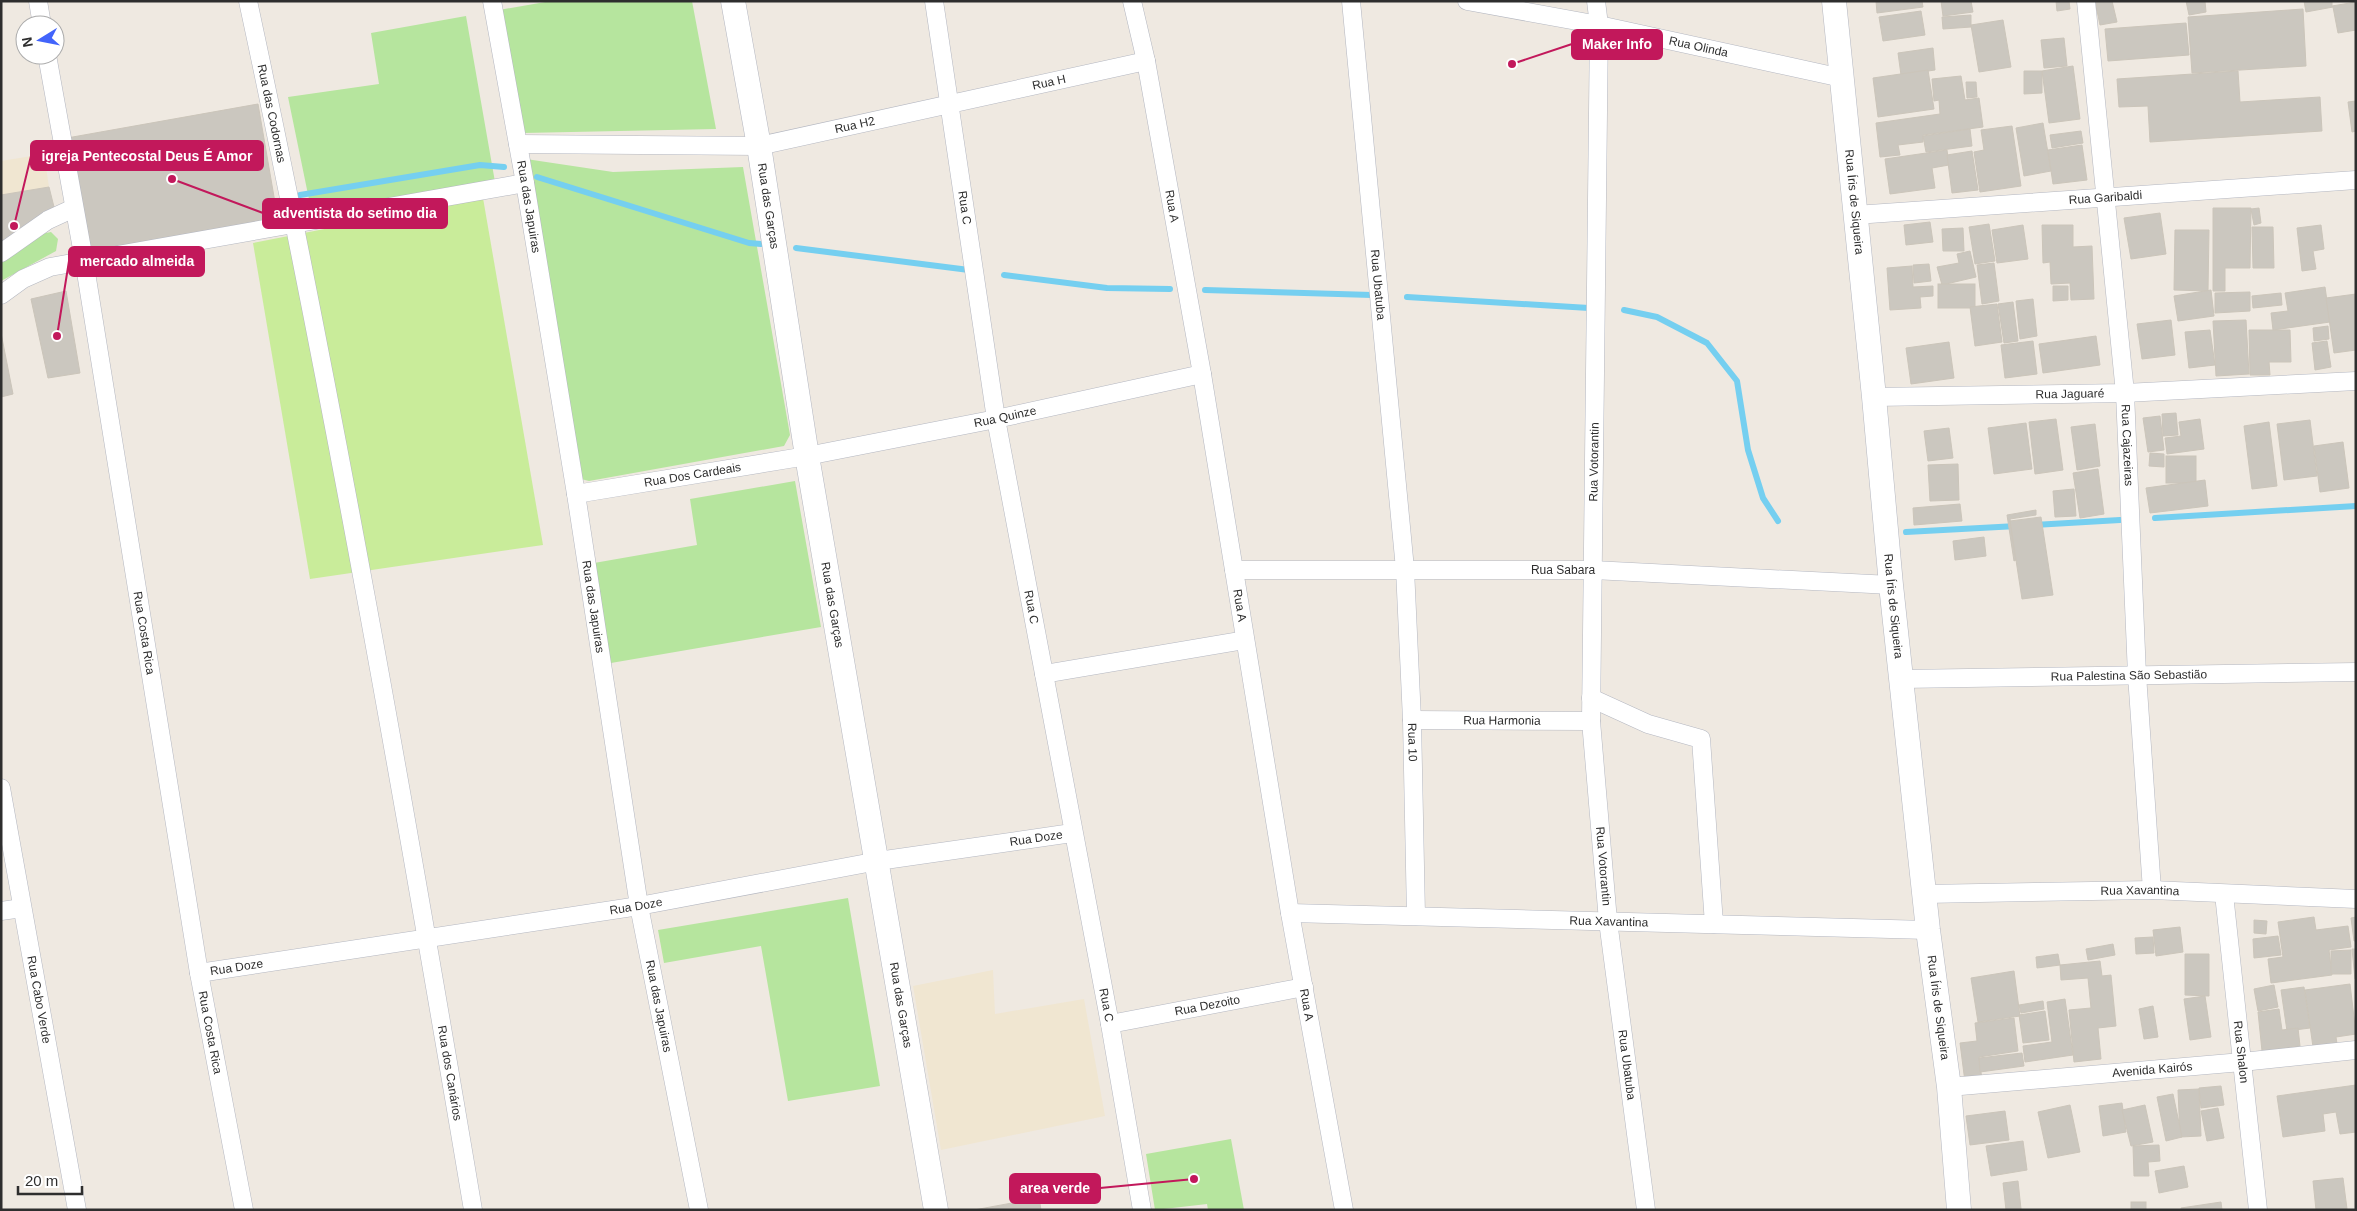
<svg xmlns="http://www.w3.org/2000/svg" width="2357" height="1211" font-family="Arial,sans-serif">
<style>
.education{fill:#f0e6d1}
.green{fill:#b6e59e}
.pitch{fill:#c9ec9a}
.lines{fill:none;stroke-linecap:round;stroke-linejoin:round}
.stream{stroke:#75cff0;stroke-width:6}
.building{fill:#cbc7bf;stroke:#cbc5ba}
.street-casing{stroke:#b4b7c1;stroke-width:19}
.secondary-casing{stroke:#b4b7c1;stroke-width:25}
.street{stroke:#fff;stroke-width:18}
.secondary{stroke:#fff;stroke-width:24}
.labels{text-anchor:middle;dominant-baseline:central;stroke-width:4;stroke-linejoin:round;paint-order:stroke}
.street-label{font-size:12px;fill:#2e2e2e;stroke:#fff}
.leader{fill:none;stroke:#c2185b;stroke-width:2}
.callout-dot{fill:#c2185b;stroke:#fff;stroke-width:2}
.callout{fill:#c2185b;stroke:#c2185b;stroke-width:2}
.callout-label{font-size:14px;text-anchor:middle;font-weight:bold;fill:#fff}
</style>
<rect width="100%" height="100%" fill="#efe9e1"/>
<!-- education -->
<g class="education">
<path d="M44 154 49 187 1 195V161Z"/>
<path d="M993 970 995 1014 1084 999 1105 1116 941 1150 913 986Z"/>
</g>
<!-- green -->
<g class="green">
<path d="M551 1H692L716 129 523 133 499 10Z"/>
<path d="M466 16 495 182 312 214 288 97 379 84 371 33Z"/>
<path d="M526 159 613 172 743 167 790 435 784 446 589 481 581 479Z"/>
<path d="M51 232 58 239 56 251 1 281V261L41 234Z"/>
<path d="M795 481 821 627 611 663 594 563 697 545 690 499Z"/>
<path d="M848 898 880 1086 788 1101 761 946 664 963 658 930Z"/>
<path d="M1231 1139 1244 1210H1208L1207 1204 1155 1210 1146 1154Z"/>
</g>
<!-- pitch -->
<path class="pitch" d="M483 198 543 545 310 579 253 243Z"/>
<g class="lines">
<!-- stream -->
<g class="stream">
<path d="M537 177 749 243 761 244"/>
<path d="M300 195 480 165 504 167"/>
<path d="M796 248 969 270"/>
<path d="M1004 275 1107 288 1170 289"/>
<path d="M1205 290 1372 295"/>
<path d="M1407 297 1589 308"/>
<path d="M1624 310 1657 317 1707 343 1737 381 1748 450 1763 498 1778 521"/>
<path d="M2155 518 2356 506"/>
<path d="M2034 525 2120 520"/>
<path d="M1906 532 2017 526"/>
</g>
</g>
<!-- building -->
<g class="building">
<path d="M1876 1H1922L1923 7 1877 13Z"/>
<path d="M1941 1H1971L1973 12 1943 16Z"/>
<path d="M2056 1H2069L2070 9 2057 11Z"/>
<path d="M2095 1H2112L2117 22 2100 25Z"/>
<path d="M2186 1H2205L2206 12 2189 15Z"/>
<path d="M2304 1H2332V6L2356 2V30L2338 33 2333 7 2306 12Z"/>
<path d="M2303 9 2306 66 2192 73 2188 17Z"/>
<path d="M1921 11 1925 35 1883 41 1879 17Z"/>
<path d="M1971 15V27L1943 29 1942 17Z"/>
<path d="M2003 20 2011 67 1979 72 1971 25Z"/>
<path d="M2186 23 2189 55 2108 61 2105 29Z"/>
<path d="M2064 38 2067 66 2044 68 2041 40Z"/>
<path d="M1933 48 1935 70 1901 75 1898 53Z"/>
<path d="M2073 66 2080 119 2049 123 2042 71Z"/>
<path d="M1928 70 1934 109 1878 117 1873 78Z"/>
<path d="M2024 71H2042V93L2024 94Z"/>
<path d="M2238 71 2240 102 2320 97 2322 131 2150 142 2148 106 2119 107 2117 79Z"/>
<path d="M1961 76 1965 100 1979 98 1983 127 1923 135V142L1898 145 1900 155 1880 157 1876 123 1940 114 1939 100 1934 101 1932 79Z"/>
<path d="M1966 82H1976L1977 97 1967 98Z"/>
<path d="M2356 101V131L2352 132 2348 102Z"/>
<path d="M258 104 278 220 87 253 67 138Z"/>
<path d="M2043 123 2051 171 2024 176 2016 128Z"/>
<path d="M2012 126 2021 186 1980 192 1974 152 1984 150 1981 130Z"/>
<path d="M1970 129 1972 146 1926 152 1923 136Z"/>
<path d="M2081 131 2083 143 2052 148 2050 135Z"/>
<path d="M2082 145 2087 180 2053 184 2048 150Z"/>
<path d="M1947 150 1949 165 1932 168 1935 188 1890 194 1885 159Z"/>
<path d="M1972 151 1978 190 1952 193 1947 155Z"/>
<path d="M49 187 54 207 1 244V195Z"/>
<path d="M2213 208H2251L2250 268H2225V291H2213Z"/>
<path d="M2259 208 2261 223 2254 225 2251 209Z"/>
<path d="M2160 213 2166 254 2131 259 2124 218Z"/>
<path d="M1930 222 1933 242 1906 245 1904 225Z"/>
<path d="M1989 224 1995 261 1975 264 1969 227Z"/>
<path d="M2023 225 2028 259 1997 263 1992 230Z"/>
<path d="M2042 225H2073V247L2092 246 2094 299 2071 300 2070 283 2051 284 2050 262 2043 263Z"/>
<path d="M2321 225 2324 249 2313 251 2316 269 2302 271 2297 228Z"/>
<path d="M2252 227H2273L2274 268H2253Z"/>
<path d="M1963 228 1964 251H1943L1942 229Z"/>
<path d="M2175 230H2209L2208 291 2174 290Z"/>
<path d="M1970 251 1976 277 1942 285 1937 267 1959 263 1957 254Z"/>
<path d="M1994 263 1999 301 1982 304 1977 265Z"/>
<path d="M1929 264 1931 281 1914 283 1913 265Z"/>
<path d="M1912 266 1913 287 1933 286V296L1920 297 1921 308 1890 310 1887 268Z"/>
<rect x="1938" y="284" width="37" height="24"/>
<path d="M2053 286H2068V300L2053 301Z"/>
<path d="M2325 287 2330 322 2273 330 2271 313 2288 311 2285 293Z"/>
<path d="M2211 290 2214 316 2178 321 2174 296Z"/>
<path d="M66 291 80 373 48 378 31 299Z"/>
<path d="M2250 292V311L2215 313V293Z"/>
<path d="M2281 293 2282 305 2253 308 2252 296Z"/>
<path d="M2356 294V350L2334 353 2326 298Z"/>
<path d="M2033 299 2037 336 2020 339 2016 301Z"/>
<path d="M2013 302 2018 341 2004 343 1998 304Z"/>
<path d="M1997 304 2002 342 1975 346 1970 307Z"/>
<path d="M2171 320 2175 355 2142 359 2137 324Z"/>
<path d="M2246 320 2249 374 2216 376 2213 321Z"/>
<path d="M2328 326 2329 339 2314 341 2313 328Z"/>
<path d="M2210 330 2215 365 2189 368 2185 332Z"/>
<path d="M2249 330H2290L2291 362H2269L2270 375H2250Z"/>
<path d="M1 333 13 394 1 397Z"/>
<path d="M2096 336 2100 365 2043 373 2039 344Z"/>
<path d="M2033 341 2037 374 2005 378 2001 345Z"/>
<path d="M2327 341 2331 367 2315 370 2312 343Z"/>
<path d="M1949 342 1954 378 1911 384 1906 348Z"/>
<path d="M2176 413 2178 435 2163 436 2162 414Z"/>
<path d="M2160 416 2164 450 2148 452 2143 418Z"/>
<path d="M2056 419 2063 470 2035 474 2029 422Z"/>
<path d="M2200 419 2204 449 2167 454 2165 438 2181 436 2179 422Z"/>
<path d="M2310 420 2317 476 2284 480 2277 424Z"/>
<path d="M2269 422 2277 486 2252 489 2244 426Z"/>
<path d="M2026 423 2032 469 1994 474 1988 428Z"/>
<path d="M2095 424 2100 466 2077 470 2071 427Z"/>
<path d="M1949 428 1953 458 1928 461 1924 431Z"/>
<path d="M2343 442 2349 488 2320 492 2314 446Z"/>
<path d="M2150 453 2164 454V467L2149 466Z"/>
<rect x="2166" y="456" width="30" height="27"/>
<path d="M1958 464 1959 500 1930 501 1928 465Z"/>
<path d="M2098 469 2104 514 2080 518 2073 473Z"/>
<path d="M2205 480 2208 506 2150 513 2146 488Z"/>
<path d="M2074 489 2076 516 2055 517 2053 491Z"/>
<path d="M1960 504 1962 521 1914 525 1913 508Z"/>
<path d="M2036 510V515L2010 519 2016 560 2014 561 2007 515Z"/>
<path d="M2041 517 2053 595 2022 599 2010 521Z"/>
<path d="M1984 537 1986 556 1955 560 1953 541Z"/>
<path d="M2314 917 2316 930 2348 926 2351 947 2329 950 2332 975 2271 983 2268 959 2283 957 2278 922Z"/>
<path d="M2356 917V941H2354L2351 918Z"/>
<path d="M2254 920 2267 921 2266 934 2254 933Z"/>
<path d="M2180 927 2183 952 2156 956 2153 930Z"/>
<path d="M2278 936 2281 955 2254 958 2253 939Z"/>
<path d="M2153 937 2154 953 2136 954 2135 938Z"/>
<path d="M2113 944 2115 955 2088 960 2086 949Z"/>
<path d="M2352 949H2356V979H2355Z"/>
<path d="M2351 950V974H2331V951Z"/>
<path d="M2058 954 2060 965 2037 968 2036 957Z"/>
<path d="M2185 954H2209V996L2185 995Z"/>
<path d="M2100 961 2102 976 2111 975 2116 1026 2098 1028 2101 1059 2074 1062 2069 1010 2091 1008 2088 978 2061 980 2060 965Z"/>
<path d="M2014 971 2020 1016 1978 1022 1971 978Z"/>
<path d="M2350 984 2356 1034 2336 1037 2337 1044 2313 1047 2305 990Z"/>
<path d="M2274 985 2278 1007 2258 1011 2254 989Z"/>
<path d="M2304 987 2310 1028 2287 1031 2281 990Z"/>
<path d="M2205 996 2211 1037 2190 1040 2184 999Z"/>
<path d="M2065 999 2073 1055 2025 1062 2023 1046 2052 1042 2047 1002Z"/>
<path d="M2043 1001 2044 1009 2021 1013 2019 1005Z"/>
<path d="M2153 1006 2158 1037 2144 1039 2139 1009Z"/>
<path d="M2279 1009 2282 1030 2298 1028 2300 1046 2262 1051 2258 1012Z"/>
<path d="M2045 1011 2049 1040 2023 1043 2019 1015Z"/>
<path d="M2014 1018 2018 1051 1979 1057 1982 1080 1965 1082 1960 1043 1977 1041 1975 1023Z"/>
<path d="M2022 1053 2024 1066 1980 1072 1979 1058Z"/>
<path d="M2356 1085V1132L2340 1134 2336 1112 2323 1114 2325 1131 2283 1137 2277 1096Z"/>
<path d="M2221 1086 2224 1105 2201 1108 2199 1088Z"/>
<path d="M2199 1089 2201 1136 2180 1137 2178 1090Z"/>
<path d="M2173 1094 2182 1137 2166 1141 2157 1097Z"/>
<path d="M2122 1103 2126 1132 2103 1136 2099 1106Z"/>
<path d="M2070 1105 2080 1152 2048 1158 2038 1112Z"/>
<path d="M2145 1105 2153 1142 2131 1146 2122 1110Z"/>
<path d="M2218 1108 2224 1138 2207 1141 2201 1111Z"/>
<path d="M2005 1111 2009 1140 1970 1145 1966 1116Z"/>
<path d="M2023 1141 2027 1170 1991 1176 1986 1146Z"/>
<path d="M2159 1145 2160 1161 2148 1162 2149 1176H2134L2133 1146Z"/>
<path d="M2184 1166 2188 1187 2159 1193 2155 1171Z"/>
<path d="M2343 1178 2347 1209 2316 1210 2313 1181Z"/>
<path d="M2018 1181 2021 1209 2006 1210 2003 1183Z"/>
<path d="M1039 1198 1041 1210H974Z"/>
<rect x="2131" y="1202" width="15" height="8"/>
<path d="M2221 1202 2222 1210H2181V1208Z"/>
</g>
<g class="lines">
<defs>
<g id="street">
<path d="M38 1 42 25"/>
<path id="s1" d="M248 1C334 402 405 806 473 1210"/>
<path id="s2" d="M492 1 525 183 576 494 639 906 699 1210"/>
<path id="s3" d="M934 1 996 419 1110 1024 1142 1210"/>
<path id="s4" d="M1132 1 1146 61 1202 374 1290 913 1344 1210"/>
<path id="s5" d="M1351 1 1405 569 1412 720 1416 916"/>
<path id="s6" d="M1467 1 1599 25 1842 78"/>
<path id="s7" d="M1596 1 1599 25 1591 721 1608 921 1646 1210"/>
<path id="s8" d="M2086 1 2125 393 2137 675 2152 890"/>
<path id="s9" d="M47 55 84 260 199 973 244 1210"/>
<path id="s10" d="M518 144 759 146 1146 61"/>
<path id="s11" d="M1855 215 2356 180"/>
<path d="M1 253 48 220 74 208"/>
<path d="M1 295 23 279 50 267 525 183"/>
<path id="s12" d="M1874 397 2125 393 2356 381"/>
<path id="s13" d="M576 494 807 456 996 419 1202 374"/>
<path id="s14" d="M1234 570H1593L1891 585"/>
<path d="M1044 674 1245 640"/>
<path id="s15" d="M1901 679 2356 672"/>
<path d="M1591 698 1648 724 1701 739 1714 924"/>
<path id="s16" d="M1412 720 1591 721"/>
<path id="s17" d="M1 788 77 1210"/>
<path id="s18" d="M1924 894 2152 890 2356 899"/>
<path id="s19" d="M2224 894 2258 1210"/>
<path d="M1 911 22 908"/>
<path id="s20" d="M1290 913 1928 930"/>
<path id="s21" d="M199 973 639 906 878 861 1072 833"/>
<path id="s22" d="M1110 1024 1304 987"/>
<path id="s23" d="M1949 1087 2242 1062 2356 1050"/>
</g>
<g id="secondary">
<path id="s24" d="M733 1 759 146 807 456 936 1210"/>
<path id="s25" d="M1834 1 1874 397 1891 585 1928 930 1949 1087 1959 1210"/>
</g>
</defs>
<!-- street casing -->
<use href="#street" class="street-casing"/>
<!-- secondary casing -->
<use href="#secondary" class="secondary-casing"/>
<!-- street -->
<use href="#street" class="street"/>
<!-- secondary -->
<use href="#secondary" class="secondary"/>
</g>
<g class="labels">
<!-- street labels -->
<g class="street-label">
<text stroke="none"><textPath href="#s6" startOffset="236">Rua Olinda</textPath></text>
<text stroke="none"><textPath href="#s10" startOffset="538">Rua H</textPath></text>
<text stroke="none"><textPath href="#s1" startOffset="115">Rua das Codornas</textPath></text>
<text stroke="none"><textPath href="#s10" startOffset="339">Rua H2</textPath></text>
<text stroke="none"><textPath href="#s11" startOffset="251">Rua Garibaldi</textPath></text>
<text stroke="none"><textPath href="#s25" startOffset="202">Rua Íris de Siqueira</textPath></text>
<text stroke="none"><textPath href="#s2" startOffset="209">Rua das Japuiras</textPath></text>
<text stroke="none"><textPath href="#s24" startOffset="208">Rua das Garças</textPath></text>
<text stroke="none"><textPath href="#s4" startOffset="209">Rua A</textPath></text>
<text stroke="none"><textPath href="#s3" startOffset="209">Rua C</textPath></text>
<text stroke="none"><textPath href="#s5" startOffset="285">Rua Ubatuba</textPath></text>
<text stroke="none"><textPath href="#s12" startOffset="196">Rua Jaguaré</textPath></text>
<text stroke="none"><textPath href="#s13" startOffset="436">Rua Quinze</textPath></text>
<text stroke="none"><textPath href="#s8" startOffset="446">Rua Cajazeiras</textPath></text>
<text transform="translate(1594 462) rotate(-89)">Rua Votorantin</text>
<text stroke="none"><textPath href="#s13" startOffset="118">Rua Dos Cardeais</textPath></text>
<text stroke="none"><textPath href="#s14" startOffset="329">Rua Sabara</textPath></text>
<text stroke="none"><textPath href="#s4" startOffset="614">Rua A</textPath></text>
<text stroke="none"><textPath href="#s2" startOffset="614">Rua das Japuiras</textPath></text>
<text stroke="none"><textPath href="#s24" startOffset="612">Rua das Garças</textPath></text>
<text stroke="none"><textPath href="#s25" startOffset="608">Rua Íris de Siqueira</textPath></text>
<text stroke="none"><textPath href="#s3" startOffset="614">Rua C</textPath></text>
<text stroke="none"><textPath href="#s9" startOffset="586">Rua Costa Rica</textPath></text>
<text stroke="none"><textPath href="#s15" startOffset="228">Rua Palestina São Sebastião</textPath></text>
<text stroke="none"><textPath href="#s16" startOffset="90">Rua Harmonia</textPath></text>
<text stroke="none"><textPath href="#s5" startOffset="744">Rua 10</textPath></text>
<text stroke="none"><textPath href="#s21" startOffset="848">Rua Doze</textPath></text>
<text stroke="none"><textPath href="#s7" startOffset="866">Rua Votorantin</textPath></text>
<text stroke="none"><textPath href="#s18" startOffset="216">Rua Xavantina</textPath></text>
<text stroke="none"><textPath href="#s21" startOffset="442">Rua Doze</textPath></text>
<text stroke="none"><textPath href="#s20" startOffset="319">Rua Xavantina</textPath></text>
<text stroke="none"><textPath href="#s21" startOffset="38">Rua Doze</textPath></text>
<text stroke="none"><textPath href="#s17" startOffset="215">Rua Cabo Verde</textPath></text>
<text stroke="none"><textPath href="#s24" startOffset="1018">Rua das Garças</textPath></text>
<text stroke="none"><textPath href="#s3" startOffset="1019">Rua C</textPath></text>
<text stroke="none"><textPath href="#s4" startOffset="1019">Rua A</textPath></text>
<text stroke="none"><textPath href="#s2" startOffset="1019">Rua das Japuiras</textPath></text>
<text stroke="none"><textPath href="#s22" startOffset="99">Rua Dezoito</textPath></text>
<text stroke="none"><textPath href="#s25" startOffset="1012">Rua Íris de Siqueira</textPath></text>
<text stroke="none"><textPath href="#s9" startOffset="991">Rua Costa Rica</textPath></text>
<text stroke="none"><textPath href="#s19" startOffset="159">Rua Shalon</textPath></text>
<text stroke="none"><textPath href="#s7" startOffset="1066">Rua Ubatuba</textPath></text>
<text stroke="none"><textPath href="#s23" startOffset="204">Avenida Kairós</textPath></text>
<text stroke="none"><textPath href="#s1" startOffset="1091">Rua dos Canários</textPath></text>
</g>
</g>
<!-- callouts -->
<path class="leader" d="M1512 64L1572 44M14 226L31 156M172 179L263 213M57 336L69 261M1194 1179L1100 1188"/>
<g class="callout-dot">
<circle cx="1512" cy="64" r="5"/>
<circle cx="14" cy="226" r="5"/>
<circle cx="172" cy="179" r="5"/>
<circle cx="57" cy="336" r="5"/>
<circle cx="1194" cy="1179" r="5"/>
</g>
<g class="callout">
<rect x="1572" y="30" width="90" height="29" rx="5"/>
<rect x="31" y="141" width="232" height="29" rx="5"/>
<rect x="263" y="199" width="184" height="29" rx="5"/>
<rect x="69" y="247" width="135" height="29" rx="5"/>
<rect x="1010" y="1174" width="90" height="29" rx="5"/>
</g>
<g class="callout-label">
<text x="1617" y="49">Maker Info</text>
<text x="147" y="161">igreja Pentecostal Deus É Amor</text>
<text x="355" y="218">adventista do setimo dia</text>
<text x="137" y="266">mercado almeida</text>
<text x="1055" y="1193">area verde</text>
</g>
<!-- border -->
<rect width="2357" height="1211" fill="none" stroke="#2e2e2e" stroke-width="5"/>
<!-- north arrow -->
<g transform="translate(40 40) rotate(260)"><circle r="24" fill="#ffffff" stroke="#ababab"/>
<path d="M0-4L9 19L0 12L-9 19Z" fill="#4264fb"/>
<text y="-8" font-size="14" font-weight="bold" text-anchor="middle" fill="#2e2e2e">N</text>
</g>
<!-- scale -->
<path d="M18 1186v8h64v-8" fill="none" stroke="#2e2e2e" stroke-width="2.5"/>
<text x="25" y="1186" font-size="15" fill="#2e2e2e" stroke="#ffffff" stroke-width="4" paint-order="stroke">20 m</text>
</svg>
